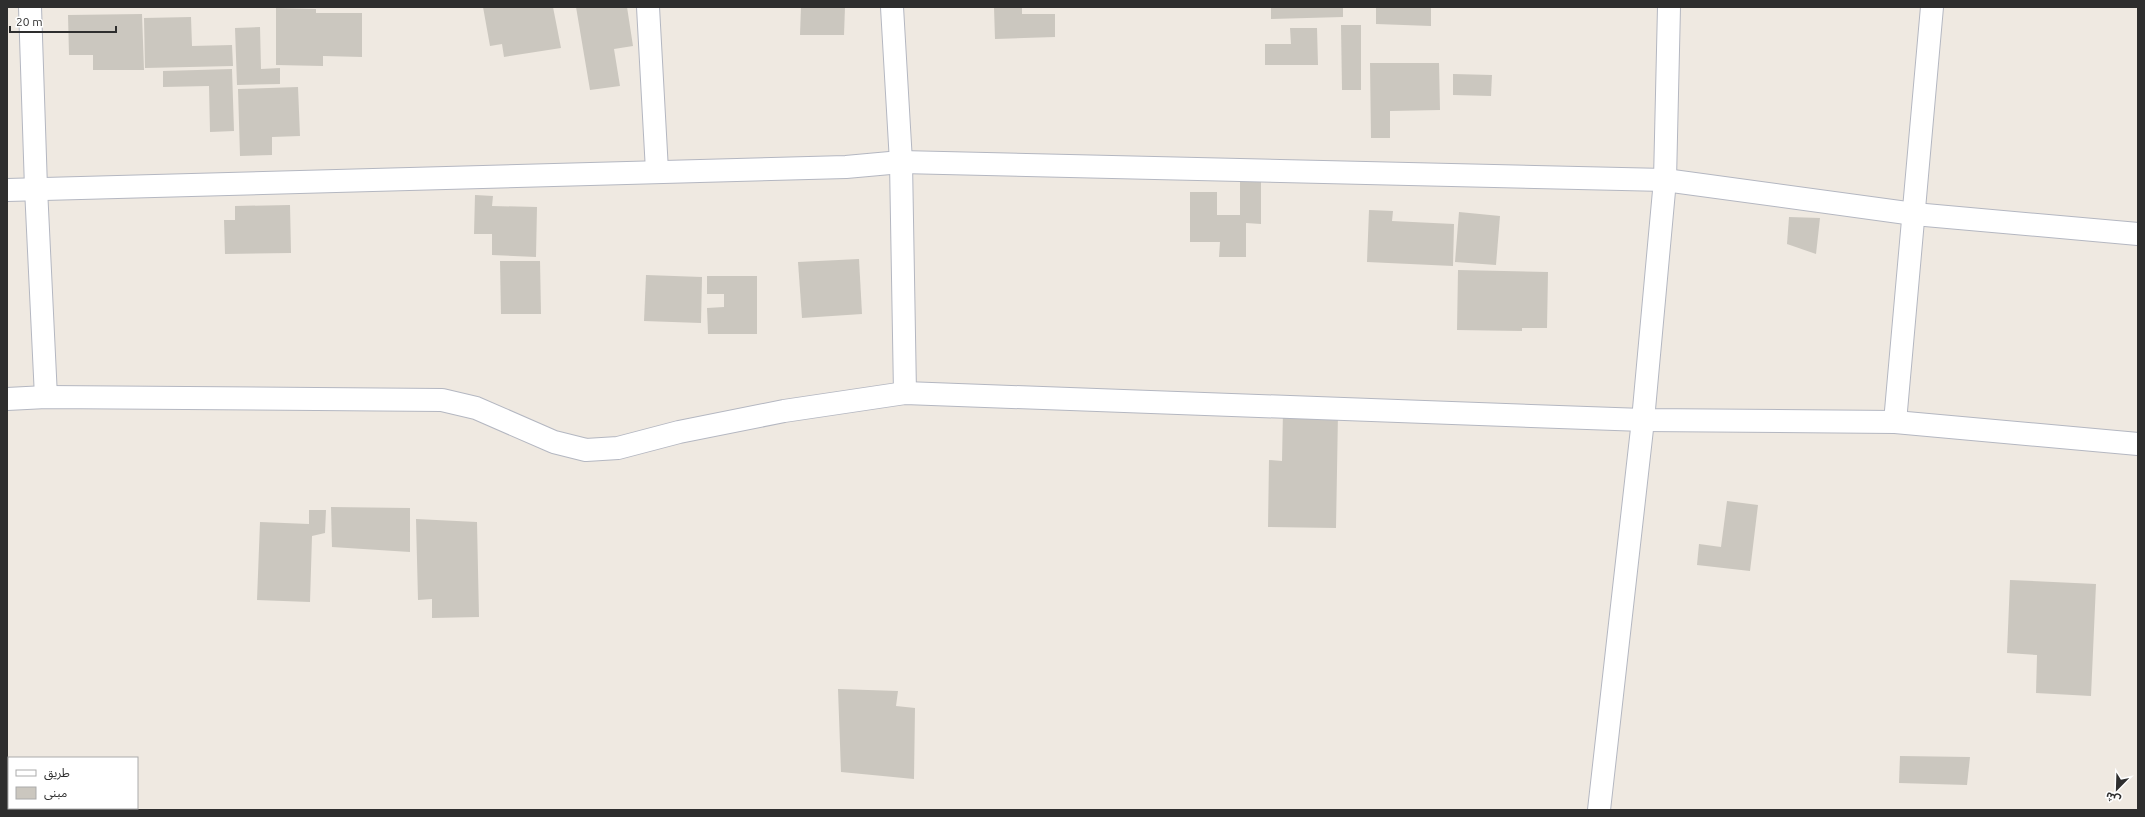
<svg xmlns="http://www.w3.org/2000/svg" width="2145" height="817" font-family="Ubuntu,'Noto Sans Arabic',sans-serif">
<style>
.building{fill:#cbc7bf}
.lines{fill:none;stroke-linecap:round;stroke-linejoin:round}
.minor-casing{stroke:#b4b7c1;stroke-width:24}
.minor{stroke:#fff;stroke-width:22}
</style>
<rect width="100%" height="100%" fill="#efe9e1"/>
<!-- building -->
<g class="building">
<path d="M483 7H553L561 48 504 57 502 44 490 46Z"/>
<path d="M576 7H627L633 46 614 49 620 86 590 90Z"/>
<path d="M801 7H845L844 35H800Z"/>
<path d="M994 7H1022V14H1055V37L995 39Z"/>
<path d="M1271 7H1343V17L1271 19Z"/>
<path d="M1376 7H1431V26L1376 24Z"/>
<path d="M276 8 316 9V13H362V57L323 56V66L276 65Z"/>
<path d="M142 14 144 70H93V55H69L68 15Z"/>
<path d="M191 17 192 46 232 45 233 66 145 68 144 18Z"/>
<path d="M1341 25H1361V90H1342Z"/>
<path d="M260 27 261 69 280 68V84L237 85 235 28Z"/>
<path d="M1290 28H1317L1318 65H1265V44H1291Z"/>
<path d="M1370 63H1439L1440 110 1390 111V138H1371Z"/>
<path d="M232 69 234 131 210 132 209 86 163 87V71Z"/>
<path d="M1453 74 1492 75 1491 96 1453 95Z"/>
<path d="M298 87 300 136 272 137V155L240 156 238 89Z"/>
<path d="M1240 182H1261V224L1246 223V257H1219L1220 242H1190V192H1217V215H1240Z"/>
<path d="M475 195 493 196 492 206 537 207 536 257 492 255V234H474Z"/>
<path d="M290 205 291 253 225 254 224 220H235V206Z"/>
<path d="M1369 210 1393 211 1392 221 1454 224 1453 266 1367 262Z"/>
<path d="M1459 212 1500 216 1496 265 1455 262Z"/>
<path d="M1789 217 1820 218 1816 254 1787 244Z"/>
<path d="M859 259 862 314 802 318 798 262Z"/>
<path d="M500 261H540L541 314H501Z"/>
<path d="M1458 270 1548 272 1547 328H1522V331L1457 330Z"/>
<path d="M646 275 702 277 701 323 644 321Z"/>
<path d="M707 276H757V334H708L707 308 724 307V294H707Z"/>
<path d="M1283 411 1338 413 1336 528 1268 527 1269 460 1282 461Z"/>
<path d="M1727 501 1758 505 1750 571 1697 565 1699 544 1721 547Z"/>
<path d="M331 507 410 508V552L332 547Z"/>
<path d="M309 510H326L325 533 312 536 310 602 257 600 260 522 309 524Z"/>
<path d="M416 519 477 522 479 617 432 618V599L418 600Z"/>
<path d="M2010 580 2096 584 2091 696 2036 693 2037 655 2007 653Z"/>
<path d="M838 689 898 691 896 706 915 708 914 779 841 772Z"/>
<path d="M1900 756 1970 757 1967 785 1899 783Z"/>
</g>
<g class="lines">
<defs>
<g id="minor">
<path d="M30 7 36 188 46 397"/>
<path d="M648 7 657 171"/>
<path d="M892 7 901 162 905 393"/>
<path d="M7 190 846 167 901 162 1665 180 1914 214 2138 234"/>
<path d="M7 399 46 397 442 400 476 408 554 442 586 450 618 448 679 432 784 411 905 393 1643 420 1895 422 2138 444"/>
<path d="M1895 422 1932 7"/>
<path d="M1599 810 1643 420 1665 180 1669 7"/>
</g>
</defs>
<!-- minor casing -->
<use href="#minor" class="minor-casing"/>
<!-- minor -->
<use href="#minor" class="minor"/>
</g>
<!-- border -->
<rect width="2145" height="817" fill="none" stroke="#2e2e2e" stroke-width="16"/>
<!-- legend -->
<rect x="8" y="757" width="130" height="52" fill="#ffffff" stroke="#ababab"/>
<rect x="16" y="770" width="20" height="6" fill="#ffffff" stroke="#ababab"/>
<text x="44" y="777" font-size="12" fill="#2e2e2e">طريق</text>
<rect x="16" y="787" width="20" height="12" fill="#cbc7bf" stroke="#ababab"/>
<text x="44" y="797" font-size="12" fill="#2e2e2e">مبنى</text>
<!-- north arrow -->
<g transform="translate(2117 789) rotate(203)" stroke="#ffffff" stroke-width="3" paint-order="stroke">
<path d="M0-3L7 15L0 10L-7 15Z" fill="#2e2e2e"/>
<text y="-6" font-size="11" font-weight="bold" text-anchor="middle" fill="#2e2e2e">ش</text>
</g>
<!-- scale -->
<path d="M10 26v6h106v-6" fill="none" stroke="#2e2e2e" stroke-width="2"/>
<text x="16" y="26" font-size="12" fill="#2e2e2e" stroke="#ffffff" stroke-width="3" paint-order="stroke">20 m</text>
</svg>
